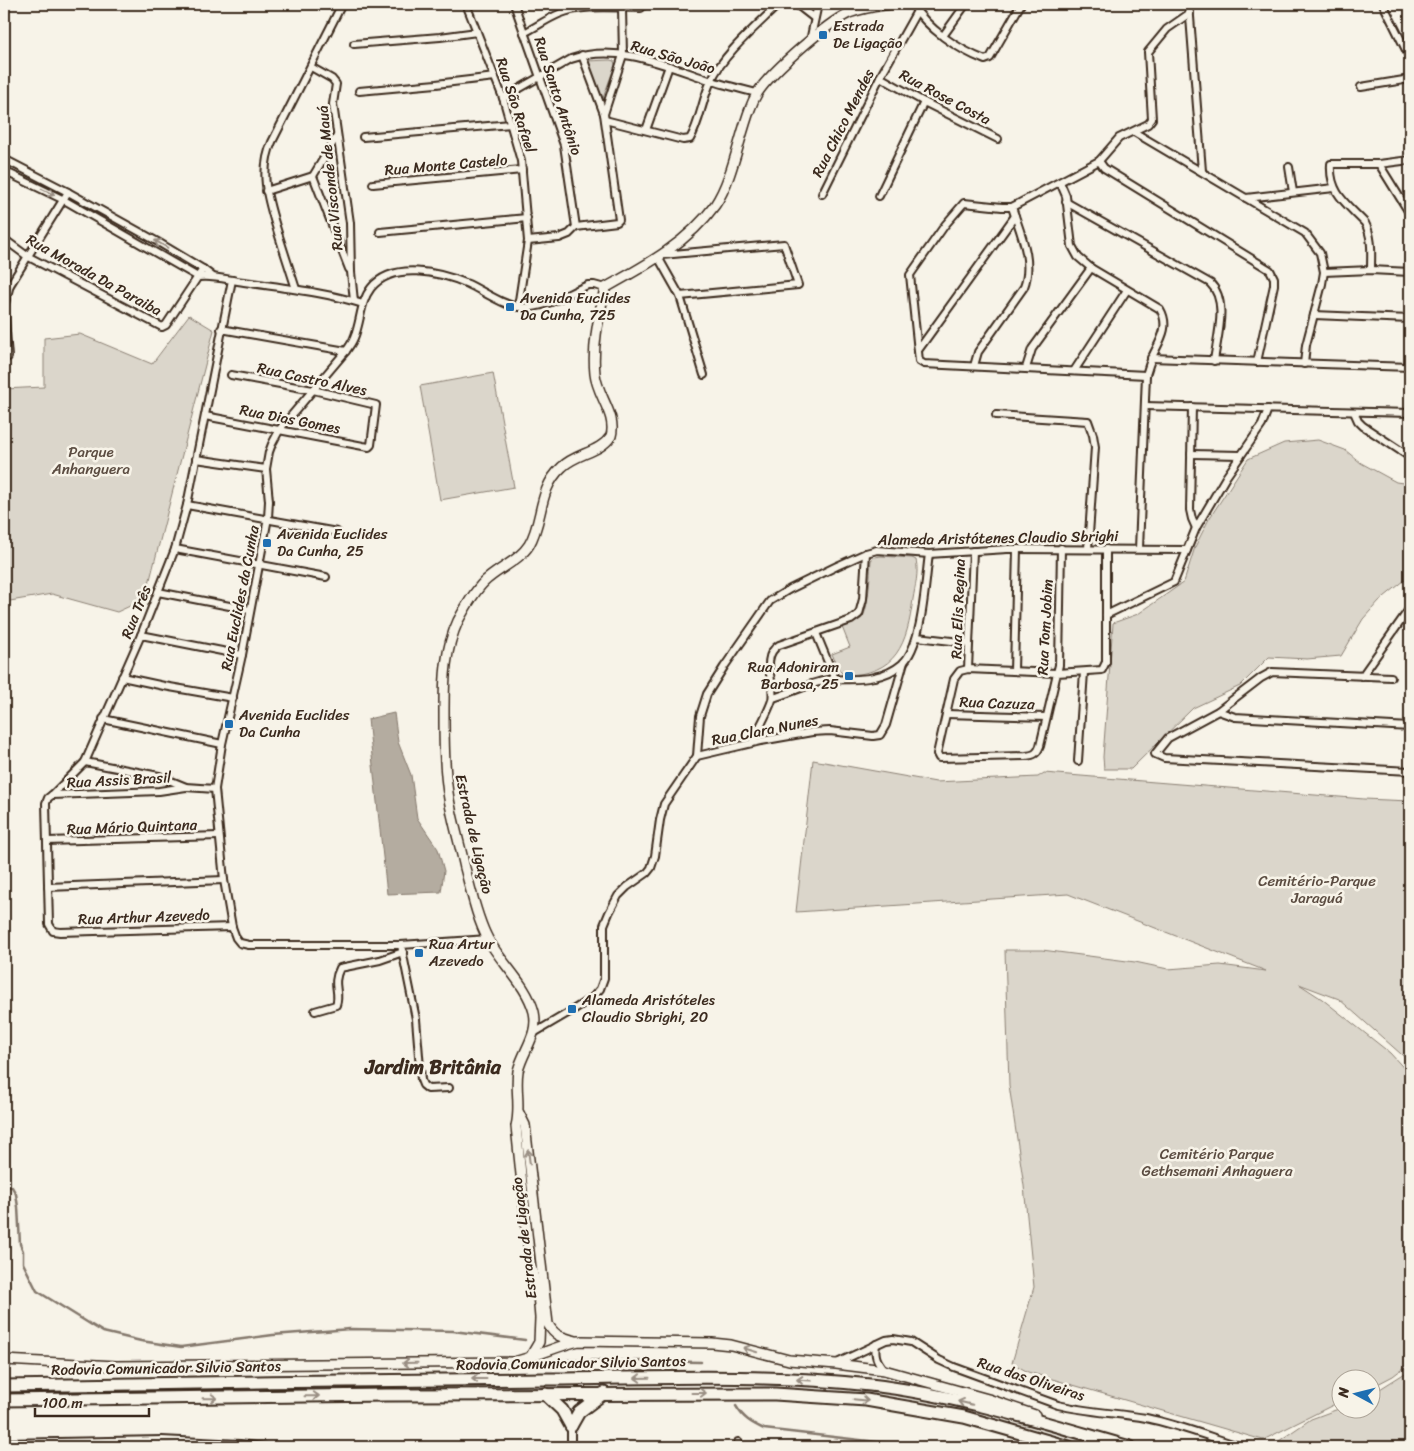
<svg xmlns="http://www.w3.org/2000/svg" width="1414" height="1451" font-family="Sriracha,sans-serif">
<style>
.green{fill:#dbd6cb;stroke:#8b8074}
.water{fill:#b4aca0;stroke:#84786c}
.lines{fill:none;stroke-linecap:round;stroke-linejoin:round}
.stream{stroke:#84786c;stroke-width:2.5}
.street-casing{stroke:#3b2a1e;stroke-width:10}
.secondary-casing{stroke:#3b2a1e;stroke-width:12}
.highway-casing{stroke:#3b2a1e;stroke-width:15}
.street{stroke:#f7f3e8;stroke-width:6}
.secondary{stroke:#f7f3e8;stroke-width:9}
.highway{stroke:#f7f3e8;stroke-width:11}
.oneway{stroke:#998e83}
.poi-dot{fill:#1f6fb2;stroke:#f7f3e8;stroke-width:2}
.labels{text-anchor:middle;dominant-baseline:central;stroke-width:5;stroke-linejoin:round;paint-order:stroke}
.poi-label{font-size:15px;fill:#3b2a1e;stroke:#f7f3e8;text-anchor:start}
.street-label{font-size:15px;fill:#3b2a1e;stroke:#f7f3e8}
.park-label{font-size:15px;fill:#5b4c41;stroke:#f7f3e8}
.district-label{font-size:20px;font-weight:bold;fill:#3b2a1e;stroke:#f7f3e8}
</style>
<rect width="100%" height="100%" fill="#f7f3e8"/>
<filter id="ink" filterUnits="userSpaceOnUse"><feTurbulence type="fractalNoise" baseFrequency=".02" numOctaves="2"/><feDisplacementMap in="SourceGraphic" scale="10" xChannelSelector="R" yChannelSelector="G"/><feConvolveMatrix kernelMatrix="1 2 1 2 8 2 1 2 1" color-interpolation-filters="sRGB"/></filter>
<g filter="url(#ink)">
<!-- green -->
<g class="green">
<path d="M610 60 614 61 615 65 602 101 587 61Z"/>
<path d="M189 315 214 330 145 599 117 612 52 594 4 602V389L44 387V338L80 334 152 364Z"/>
<path d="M493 373 514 487 440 500 420 386Z"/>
<path d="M1318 440 1345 450 1361 463 1396 482 1410 484V576L1379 601 1363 619 1341 656 1307 659 1269 657 1240 686 1193 708 1131 769H1104L1103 757 1113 623 1138 614 1184 582 1195 547 1209 519 1248 459 1284 443Z"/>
<path d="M881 556 912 558 916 560C919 572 915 587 913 599 907 644 897 675 844 675L839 670 832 654 850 647 842 627C848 625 856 623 861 619 869 612 870 572 871 560L875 557Z"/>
<path d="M813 760 936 782 1038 777 1044 773 1364 799 1410 801V1062L1339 999 1299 984 1322 999 1390 1053 1410 1075V1363L1393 1376 1372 1387V1378H1342L1341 1401 1263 1440 1028 1372 1012 1363 1034 1287 1024 1186 1009 1085 1005 950H1042L1135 962 1168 969 1220 965 1266 971 1068 894 796 912Z"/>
<path d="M1410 1370V1447H1288L1276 1443 1311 1419 1341 1408H1372V1394Z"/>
</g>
<!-- water -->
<path class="water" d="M394 713 398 742 411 775 417 818 438 849 444 871 441 892 387 894 368 719Z"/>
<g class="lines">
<!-- stream -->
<g class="stream">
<path d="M4 1186 12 1187 16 1194 18 1207 20 1244 23 1251V1263L37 1291 103 1332 141 1341 181 1347 273 1335 350 1329 453 1331 525 1340"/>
<path d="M567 1360 701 1362"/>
<path d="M736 1406C743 1418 751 1423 764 1429L921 1447"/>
</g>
<defs>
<g id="street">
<path d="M466 4 503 98 521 161 528 241 518 307"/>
<path d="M514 4 564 145 576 227"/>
<path d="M796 4 814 18"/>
<path d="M912 4C928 29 957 49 985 60L990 58 1021 4"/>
<path d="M1189 4 1202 171"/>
<path d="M1383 4 1410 58"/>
<path d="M524 33C536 27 547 19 559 14 583 4 615 8 641 8"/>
<path d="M943 36 966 4"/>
<path d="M810 41 818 4"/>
<path d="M354 44 440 37 477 32"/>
<path d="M311 67 332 79 336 84 333 104 350 223 351 272 354 301"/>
<path d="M880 77 924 102 998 139"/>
<path d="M1361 87 1410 79"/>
<path d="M359 91 436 84 495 77"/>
<path d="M503 98 571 59C617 43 665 65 709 80 724 85 741 89 757 93"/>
<path d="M604 114 623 55 622 8"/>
<path d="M605 120 683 140 690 139C700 122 702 100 711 81 723 54 758 25 779 4"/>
<path d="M646 130 669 66"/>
<path d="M1134 132 1305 233 1320 253 1324 272 1322 284 1306 345 1304 364"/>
<path d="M337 136 313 176 349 269"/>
<path d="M363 137 511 124"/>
<path d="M4 159 68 192 158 242 203 269 212 276"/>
<path d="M1099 161 1104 168 1270 270 1274 278V285L1257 362"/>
<path d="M1379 164 1410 214"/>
<path d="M1289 167 1293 192"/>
<path d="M4 171 64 200 198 277C214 275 228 280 244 282 284 288 325 292 363 304"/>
<path d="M1060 182 1066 196 1072 246 1078 257 1091 268 1160 309C1170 326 1161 339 1153 355 1150 362 1148 368 1146 375L1139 549"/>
<path d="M373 184 522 170"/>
<path d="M266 191 313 176"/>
<path d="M822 194 880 77 917 11"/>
<path d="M879 196 924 102"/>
<path d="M1246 198 1334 188"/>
<path d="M1066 202 1210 283C1229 301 1217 337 1214 361"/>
<path d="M380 232 527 218"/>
<path d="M4 239 27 256 162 327 166 325 203 269"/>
<path d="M528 241 559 238 569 234 576 227 617 222 619 220 604 114 582 55"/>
<path d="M662 255 784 244 798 285 680 296 704 375"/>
<path d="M658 257 680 296"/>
<path d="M1371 270C1371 254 1373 238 1365 223 1347 204 1329 193 1331 164H1379L1410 160"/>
<path d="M1324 272 1371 270 1410 272"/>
<path d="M296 289C290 270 284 252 278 233 269 203 258 173 272 142L342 4"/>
<path d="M1314 315 1410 319"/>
<path d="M221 329 346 351"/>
<path d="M919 349 1015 216"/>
<path d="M8 357 4 307 10 285 68 192"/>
<path d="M1151 358 1410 367"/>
<path d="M974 366 978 352 1024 287C1034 261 1020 232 1012 207"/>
<path d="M1026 368 1032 349 1091 268"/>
<path d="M1074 371 1127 290"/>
<path d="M1146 375 924 364 919 361 910 275 945 225 964 203 1002 207H1012L1099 161 1119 138 1148 124 1152 119 1148 52 1167 29 1190 13"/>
<path d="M1145 406 1410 413"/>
<path d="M1192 407 1190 510 1192 519 1196 528"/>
<path d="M1354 412 1358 421 1363 426 1410 457"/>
<path d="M996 415 1088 421 1093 435 1095 447 1088 549"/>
<path d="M205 416 363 446 369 447 371 445 376 405 313 390 231 375"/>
<path d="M1191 454 1241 455"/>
<path d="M196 459 266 469"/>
<path d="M187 505 337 532"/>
<path d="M1061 548 1059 665 1057 673 1040 746C1037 754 1034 755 1026 756L939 758 937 754 954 679 960 671 968 669 1057 673 1102 670 1106 662V549"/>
<path d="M175 549 326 577"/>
<path d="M158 592 250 610"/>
<path d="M1106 615 1174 582 1196 528 1226 477 1262 425 1268 409"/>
<path d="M816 633 835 679"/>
<path d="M141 635 242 655"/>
<path d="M917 637 969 643"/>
<path d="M968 669 973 551"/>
<path d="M1014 671 1017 549"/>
<path d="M1362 676 1410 608"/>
<path d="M122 677 164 686 233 698"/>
<path d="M1391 677 1272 672 1261 678 1218 711 1168 738 1155 754 1164 758 1410 771"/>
<path d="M773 698C791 693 809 683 828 680 843 678 859 681 874 677 884 675 894 671 902 664 923 645 925 582 929 554"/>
<path d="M1218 711 1235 717 1410 727"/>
<path d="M946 714 1046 717"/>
<path d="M103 719 222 744"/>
<path d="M752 743C757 731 769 711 772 700 776 684 759 657 779 645L851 620 859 614 863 599 866 553"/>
<path d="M697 756 761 741 812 732 830 731 873 736 880 735 886 725 904 662"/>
<path d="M1078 761 1084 672"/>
<path d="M85 762 159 776 186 787 215 789"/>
<path d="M52 795 159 791 186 787"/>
<path d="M47 841 219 836"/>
<path d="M48 887 224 880"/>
<path d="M232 927 60 932 53 931 49 924 46 803 48 798 52 795 85 762 141 635 175 549 187 505 232 280"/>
<path d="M488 939 401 945H249L240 943 236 938 232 927 224 880 215 789 222 744 242 655 268 518 269 501 266 469 269 452 272 444 280 429 346 351C349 347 352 343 354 338 361 322 360 302 371 288 393 261 440 272 468 284 483 291 504 306 520 307 544 310 566 294 588 285H594L605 288"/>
<path d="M401 945 416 1019 421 1080 423 1085 428 1089 449 1088"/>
<path d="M315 1011 336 1005C341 991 331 986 340 968L380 960 403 952"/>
<path d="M534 1033 573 1010 593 997 600 989 604 978V925L609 913 618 896 627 887 647 873 651 868 655 856 660 820 664 804 697 756 700 716 707 694 724 667 770 601 790 589 837 566 866 553 877 550 929 554 1007 549 1187 550"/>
<path d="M876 1344C874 1356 877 1361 884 1370"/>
<path d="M837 1363 886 1340 893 1339 911 1342 939 1360 954 1367 1058 1405C1087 1412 1116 1413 1146 1418 1179 1425 1210 1437 1242 1447"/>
<path d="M571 1426V1447"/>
<path d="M4 1443 162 1440 240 1444 264 1447"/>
<path d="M737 1447 738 1442"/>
</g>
<g id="secondary">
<path d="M519 1113 525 1125 548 1324C555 1337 562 1337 576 1341"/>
<path d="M529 1359 539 1342 540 1318 538 1294 530 1262 516 1126C521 1107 515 1089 518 1071 523 1050 539 1035 534 1012 527 985 501 963 488 939 477 919 471 890 465 868 460 845 453 822 449 799 444 770 444 739 444 709 444 679 445 649 458 621 465 608 473 593 484 582 497 569 519 561 529 545 544 520 537 490 562 467 576 453 600 453 611 436 617 415 597 395 595 374 592 345 599 316 605 288 645 266 688 243 715 205 732 180 739 138 750 109 752 103 755 97 758 92 773 70 826 24 849 13 862 8 876 6 890 4"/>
<path d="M4 1360 116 1366 513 1362C536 1357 556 1346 579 1341L712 1343 731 1345 789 1360 836 1364 884 1370 988 1399 1035 1415"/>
</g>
<g id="highway">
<path d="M4 1386C184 1383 365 1380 545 1379 653 1378 762 1373 870 1385 958 1395 1045 1423 1130 1447"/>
<path d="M545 1394 562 1410 571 1426"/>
<path d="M4 1400 386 1395 775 1394 866 1400 964 1417 1069 1447"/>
<path d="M571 1426 579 1412 604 1393"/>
</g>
</defs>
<!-- street casing -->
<use href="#street" class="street-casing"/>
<!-- secondary casing -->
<use href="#secondary" class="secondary-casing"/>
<!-- highway casing -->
<use href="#highway" class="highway-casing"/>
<!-- street -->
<use href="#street" class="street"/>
<!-- secondary -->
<use href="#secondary" class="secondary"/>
<!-- highway -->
<use href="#highway" class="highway"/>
</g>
<!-- one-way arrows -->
<defs><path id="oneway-shaft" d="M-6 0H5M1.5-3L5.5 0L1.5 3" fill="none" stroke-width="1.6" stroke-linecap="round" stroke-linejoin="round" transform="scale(1.25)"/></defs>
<g class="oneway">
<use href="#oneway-shaft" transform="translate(48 192) rotate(26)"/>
<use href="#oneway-shaft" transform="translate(161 244) rotate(-150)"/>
<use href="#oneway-shaft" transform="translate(529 1157) rotate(-97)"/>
<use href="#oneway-shaft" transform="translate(750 1350) rotate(-163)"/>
<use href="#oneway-shaft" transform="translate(410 1363) rotate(179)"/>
<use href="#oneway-shaft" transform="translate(642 1378) rotate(179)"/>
<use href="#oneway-shaft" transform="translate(479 1379) rotate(180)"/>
<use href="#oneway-shaft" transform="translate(804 1380) rotate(-177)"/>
<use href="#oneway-shaft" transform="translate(699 1393)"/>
<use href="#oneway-shaft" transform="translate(312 1396) rotate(-1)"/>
<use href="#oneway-shaft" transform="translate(210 1398) rotate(-1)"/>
<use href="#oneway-shaft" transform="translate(861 1400) rotate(6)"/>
<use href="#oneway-shaft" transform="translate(965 1403) rotate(-167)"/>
</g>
</g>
<!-- markers -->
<g class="poi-dot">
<rect x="818" y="30" width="10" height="10" rx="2.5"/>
<rect x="505" y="302" width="10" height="10" rx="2.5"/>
<rect x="262" y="538" width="10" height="10" rx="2.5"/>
<rect x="844" y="671" width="10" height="10" rx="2.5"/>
<rect x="224" y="719" width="10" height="10" rx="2.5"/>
<rect x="414" y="948" width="10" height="10" rx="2.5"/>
<rect x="567" y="1004" width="10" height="10" rx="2.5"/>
</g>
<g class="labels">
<!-- poi labels -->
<g class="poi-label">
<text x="833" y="26">Estrada<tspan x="833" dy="17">De Ligação</tspan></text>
<text x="520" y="298">Avenida Euclides<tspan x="520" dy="17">Da Cunha, 725</tspan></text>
<text x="277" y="534">Avenida Euclides<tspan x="277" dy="17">Da Cunha, 25</tspan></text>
<text x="839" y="667" text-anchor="end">Rua Adoniram<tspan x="839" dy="17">Barbosa, 25</tspan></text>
<text x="239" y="715">Avenida Euclides<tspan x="239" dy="17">Da Cunha</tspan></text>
<text x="429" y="944">Rua Artur<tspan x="429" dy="17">Azevedo</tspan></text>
<text x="582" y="1000">Alameda Aristóteles<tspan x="582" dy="17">Claudio Sbrighi, 20</tspan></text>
</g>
<!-- street labels -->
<g class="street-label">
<text transform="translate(673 57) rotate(16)">Rua São João</text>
<text transform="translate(558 96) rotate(72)">Rua Santo Antônio</text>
<text transform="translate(945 97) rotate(28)">Rua Rose Costa</text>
<text transform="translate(516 105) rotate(72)">Rua São Rafael</text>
<text transform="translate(843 123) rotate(-63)">Rua Chico Mendes</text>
<text transform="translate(446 165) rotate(-5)">Rua Monte Castelo</text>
<text transform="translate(330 178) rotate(-96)">Rua Visconde de Mauá</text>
<text transform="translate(94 275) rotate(29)">Rua Morada Da Paraiba</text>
<text transform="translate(312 379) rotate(12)">Rua Castro Alves</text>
<text transform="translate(290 419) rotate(11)">Rua Dias Gomes</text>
<text transform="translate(998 538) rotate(-1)">Alameda Aristótenes Claudio Sbrighi</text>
<text transform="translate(240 598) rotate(-79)">Rua Euclides da Cunha</text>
<text transform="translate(958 609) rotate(-88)">Rua Elis Regina</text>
<text transform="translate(136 612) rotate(-68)">Rua Três</text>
<text transform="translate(1045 627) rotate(-87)">Rua Tom Jobim</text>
<text transform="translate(997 703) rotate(2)">Rua Cazuza</text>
<text transform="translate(765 730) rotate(-11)">Rua Clara Nunes</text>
<text transform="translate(119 780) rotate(-3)">Rua Assis Brasil</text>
<text transform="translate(132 827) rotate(-2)">Rua Mário Quintana</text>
<text transform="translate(474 834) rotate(77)">Estrada de Ligação</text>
<text transform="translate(144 917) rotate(-2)">Rua Arthur Azevedo</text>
<text transform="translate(524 1238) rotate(-97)">Estrada de Ligação</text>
<text transform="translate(571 1363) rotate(-1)">Rodovia Comunicador Silvio Santos</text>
<text transform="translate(166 1368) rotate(-1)">Rodovia Comunicador Silvio Santos</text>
<text transform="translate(1031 1379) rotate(18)">Rua das Oliveiras</text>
</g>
<!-- park labels -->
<g class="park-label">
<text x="91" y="452">Parque<tspan x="91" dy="17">Anhanguera</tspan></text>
<text x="1317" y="881">Cemitério-Parque<tspan x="1317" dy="17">Jaraguá</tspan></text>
<text x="1217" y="1154">Cemitério Parque<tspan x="1217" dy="17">Gethsemani Anhaguera</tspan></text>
</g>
<!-- district labels -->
<g class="district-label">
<text x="433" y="1067">Jardim Britânia</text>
</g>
</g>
<!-- margin -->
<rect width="1414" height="1451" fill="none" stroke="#f7f3e8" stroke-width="20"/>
<rect x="10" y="10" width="1394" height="1431" fill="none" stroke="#3b2a1e" stroke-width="2" filter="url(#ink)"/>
<!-- north arrow -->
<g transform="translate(1356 1394) rotate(277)"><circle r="24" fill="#f7f3e8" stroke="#aca397"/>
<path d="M0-4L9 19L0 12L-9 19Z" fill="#1f6fb2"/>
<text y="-8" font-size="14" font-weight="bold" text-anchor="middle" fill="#3b2a1e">N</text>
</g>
<!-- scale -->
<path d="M35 1408v8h114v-8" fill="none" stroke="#3b2a1e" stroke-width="2.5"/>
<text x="42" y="1408" font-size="15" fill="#3b2a1e" stroke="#f7f3e8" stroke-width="4" paint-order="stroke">100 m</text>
</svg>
